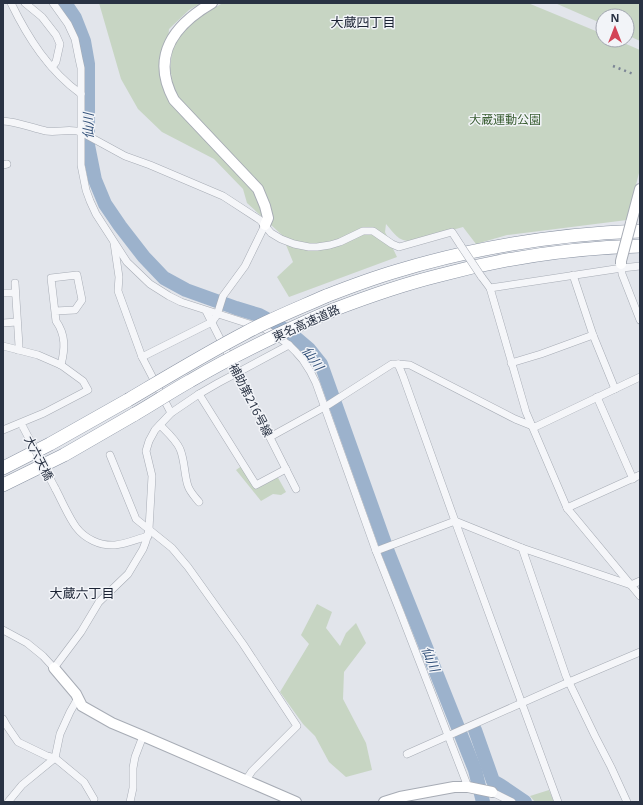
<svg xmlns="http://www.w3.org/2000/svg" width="643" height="805" font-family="'Noto Sans','Noto Sans JP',sans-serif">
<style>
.green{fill:#c7d5c3}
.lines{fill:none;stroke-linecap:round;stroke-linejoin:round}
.river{stroke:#9cb2cc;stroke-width:14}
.street-casing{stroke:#a7acb5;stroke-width:8}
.secondary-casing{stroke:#a7acb5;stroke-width:12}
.highway-casing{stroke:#8992a2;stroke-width:14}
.street{stroke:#f5f6f9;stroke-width:7}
.secondary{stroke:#fff;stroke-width:10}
.highway{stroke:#fff;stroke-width:13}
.rail{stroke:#7b8495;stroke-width:2.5;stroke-dasharray:2 4;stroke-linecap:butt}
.street-bridge-casing{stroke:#a7acb5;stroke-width:8;stroke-linecap:butt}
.secondary-bridge-casing{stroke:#a7acb5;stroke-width:12;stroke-linecap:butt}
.highway-bridge-casing{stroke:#8992a2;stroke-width:14;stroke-linecap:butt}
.street-bridge{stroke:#f5f6f9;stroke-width:7}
.secondary-bridge{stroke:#fff;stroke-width:10}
.highway-bridge{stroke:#fff;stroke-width:13}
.labels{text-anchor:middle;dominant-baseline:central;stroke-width:3;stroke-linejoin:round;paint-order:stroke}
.park-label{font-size:12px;fill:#3d6036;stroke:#f2f4f8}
.street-label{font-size:12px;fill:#293243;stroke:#f2f4f8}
.neighbourhood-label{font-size:13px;fill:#1b2334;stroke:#f2f4f8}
.water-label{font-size:13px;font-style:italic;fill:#325079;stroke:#f2f4f8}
</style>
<rect width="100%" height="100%" fill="#e2e5eb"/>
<!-- green -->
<g class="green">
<path d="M99 3H201L189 10 169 29 166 63 172 77 170 70 172 51 178 34 192 20 223 3H528L603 34V40H617L640 50V169L627 220 507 235 476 244 463 227 413 241C398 242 395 234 386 224L385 232 397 257 289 297 277 277 293 262 282 235 247 203 243 189 214 159 162 132 138 109 121 79Z"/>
<path d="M555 3H640V41L627 35V16H603V24Z"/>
<path d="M243 465 255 485 277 476 286 492 281 495 273 494 261 501 236 470Z"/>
<path d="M317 604 332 612 326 628 340 646 346 633 356 623 366 643 344 672 343 699 366 743 372 770 346 777 329 762 315 736 303 724 280 692 309 644 301 635Z"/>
<path d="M549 790 554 802H535L530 796Z"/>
</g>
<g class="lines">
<!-- river -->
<g class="river">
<path d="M65 3 75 18 84 41 88 64V145L95 180 105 204 120 226 144 257 164 278 186 290 236 308 259 315 272 322 289 332 309 349 321 364 388 552 475 770 483 802"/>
<path d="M475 730 493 781 500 785 525 802"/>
</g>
<defs>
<g id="street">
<path d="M11 3C28 38 49 71 81 94"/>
<path d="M25 3 42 17 56 35 60 44 56 62 52 67"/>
<path d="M53 3 68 24 75 39 79 59 81 68V165L86 190 90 201 96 214 127 262 150 284 169 296 181 302 265 329 278 337 289 345 296 352 303 360 310 371 316 383 376 551 401 614 468 787"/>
<path d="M3 121C18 122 32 128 46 131 58 133 68 128 81 132L125 156 150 165 223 196 260 220 271 233 281 239 294 244 309 247H317L330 245 340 242 363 231H373L392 244 399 247 452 232 461 246"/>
<path d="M3 165 7 164"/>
<path d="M114 243 119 277 118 291 142 357 171 413"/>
<path d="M621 264 622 274 640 320"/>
<path d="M573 275 593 335 615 389"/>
<path d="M481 276 490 288 526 412 567 508 640 596"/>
<path d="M15 283 19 346 18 350"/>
<path d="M490 288 622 268 640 266"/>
<path d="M3 293H15"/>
<path d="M55 311 75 310 82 300 77 275 51 278 56 321C66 335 65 349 61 365"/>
<path d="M206 311 296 489"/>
<path d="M3 323 17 322"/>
<path d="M3 346 38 355 61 365 83 381 88 390 44 413 3 430"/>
<path d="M142 357 212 322 217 315 223 296 245 266 265 225"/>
<path d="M511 363 541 354 593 335"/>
<path d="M398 364 403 376 455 521 558 802"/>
<path d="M199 394 256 485 286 469"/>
<path d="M597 397 633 479"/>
<path d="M160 425C167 432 176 440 180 449 185 461 184 474 188 486 190 492 195 497 199 502"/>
<path d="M270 437 328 405 392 364H398L410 365 515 419 535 427 640 377"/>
<path d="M110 455 136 519 172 548 188 567 243 644 297 726 252 771 246 780"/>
<path d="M55 488C62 501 68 516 76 527 85 539 100 546 115 545 126 544 137 539 148 536"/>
<path d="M567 508 640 475"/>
<path d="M522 548 566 676 595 736 611 767 627 802"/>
<path d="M376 551 455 521 522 548 631 585 640 581"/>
<path d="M3 630 27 643 43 656 54 668 81 632 99 602 128 574 143 549 146 541 149 529 152 476 146 451 149 441 155 430 171 413 199 394 218 383 289 345"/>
<path d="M3 719 7 726 18 742 47 756 55 758 84 782 94 799"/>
<path d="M407 754 569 682 640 652"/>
<path d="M492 792 512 802"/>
<path d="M8 802 22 785 55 758 60 734 70 712 78 698"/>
<path d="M130 802 133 788V768L135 757 143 736"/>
</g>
<g id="secondary">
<path d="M212 3C174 25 150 56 174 100L258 189 265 206 268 218 265 225"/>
<path d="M631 223 640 189"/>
<path d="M54 668 76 694 82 706 112 723 143 736 296 802"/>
<path d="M384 802 400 797 454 787H468L492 792"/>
</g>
<g id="highway">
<path d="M326 296C349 287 373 278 397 271 476 247 558 234 640 231"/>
<path d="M333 310C367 297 401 285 437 276 503 258 571 248 640 246"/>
<path d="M3 468 50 444 128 400"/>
<path d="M3 485 64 455 135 414"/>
</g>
</defs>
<!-- street casing -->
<use href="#street" class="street-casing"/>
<!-- secondary casing -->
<use href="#secondary" class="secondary-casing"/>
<!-- highway casing -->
<use href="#highway" class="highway-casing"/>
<!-- street -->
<use href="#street" class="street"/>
<!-- secondary -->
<use href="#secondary" class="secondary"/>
<!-- highway -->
<use href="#highway" class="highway"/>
<!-- rail -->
<path class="rail" d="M613 66 633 74"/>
<defs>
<g id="street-bridge">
<path d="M461 246 481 276"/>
<path d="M23 427 55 488"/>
</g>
<path id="secondary-bridge" d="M621 264V261L631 223"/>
<g id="highway-bridge">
<path d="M128 400C167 377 205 354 245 333 271 319 299 308 326 296"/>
<path d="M135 414C154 403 172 391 190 381 236 354 284 331 333 310"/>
</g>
</defs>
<!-- street-bridge casing -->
<use href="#street-bridge" class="street-bridge-casing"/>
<!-- secondary-bridge casing -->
<use href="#secondary-bridge" class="secondary-bridge-casing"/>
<!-- highway-bridge casing -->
<use href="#highway-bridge" class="highway-bridge-casing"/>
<!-- street-bridge -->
<use href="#street-bridge" class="street-bridge"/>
<!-- secondary-bridge -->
<use href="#secondary-bridge" class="secondary-bridge"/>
<!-- highway-bridge -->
<use href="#highway-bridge" class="highway-bridge"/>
</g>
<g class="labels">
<!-- park labels -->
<g class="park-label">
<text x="505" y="119">大蔵運動公園</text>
</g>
<!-- street labels -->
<g class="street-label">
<text transform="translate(306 323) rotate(-24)">東名高速道路</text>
<text transform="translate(251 400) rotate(63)">補助第216号線</text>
<text transform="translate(39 458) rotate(63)">大六天橋</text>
</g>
<!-- neighbourhood labels -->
<g class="neighbourhood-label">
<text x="363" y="22">大蔵四丁目</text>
<text x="82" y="593">大蔵六丁目</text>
</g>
<!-- water labels -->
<g class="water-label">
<text transform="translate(88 126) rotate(-90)">仙川</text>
<text transform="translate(313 358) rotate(54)">仙川</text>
<text transform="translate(431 659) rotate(68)">仙川</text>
</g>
</g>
<!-- border -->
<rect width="643" height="805" fill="none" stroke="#293243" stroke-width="8"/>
<!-- north arrow -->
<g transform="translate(615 28)"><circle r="19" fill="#f2f4f8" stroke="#a2a6b0"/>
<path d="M0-3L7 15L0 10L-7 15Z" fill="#d34457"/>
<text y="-6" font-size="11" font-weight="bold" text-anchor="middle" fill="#293243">N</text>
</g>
</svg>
